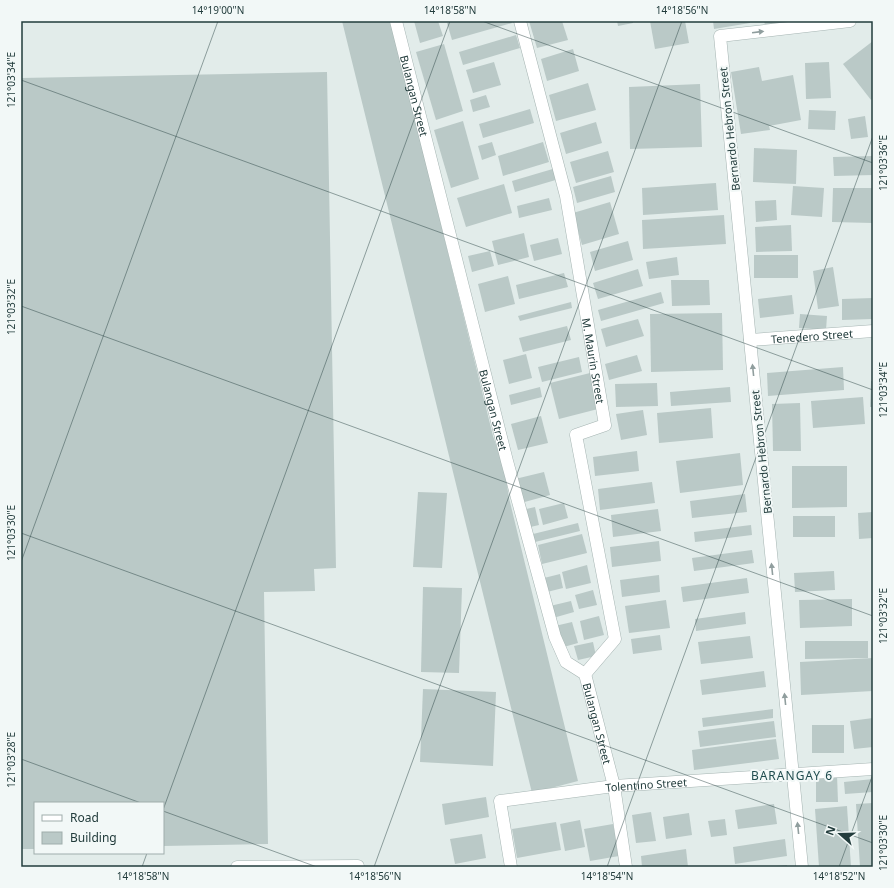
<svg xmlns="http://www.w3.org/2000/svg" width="894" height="888" font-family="'Noto Sans',sans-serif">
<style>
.building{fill:#bac9c7}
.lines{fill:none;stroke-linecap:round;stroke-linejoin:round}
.minor-casing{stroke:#a5b4b2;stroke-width:13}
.minor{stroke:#fff;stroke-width:12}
.oneway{fill:#909e9e}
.ticks{fill:none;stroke:#223c3c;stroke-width:1;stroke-opacity:0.45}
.labels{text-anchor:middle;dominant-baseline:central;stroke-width:4;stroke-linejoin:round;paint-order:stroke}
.street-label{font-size:11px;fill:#223c3c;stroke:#f2f8f7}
.neighbourhood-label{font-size:12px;letter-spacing:1px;fill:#1f4c4e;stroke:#f2f8f7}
.neatline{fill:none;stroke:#223c3c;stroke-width:1.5}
.ticks-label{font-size:10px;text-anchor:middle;fill:#223c3c}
</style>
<rect width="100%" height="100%" fill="#e2ecea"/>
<!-- building -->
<g class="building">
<path d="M342 21H391L493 436 504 467 509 498 578 781 532 793Z"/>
<path d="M414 21H438L443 36 420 43Z"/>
<path d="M453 21H511L512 23 452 40 447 23Z"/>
<path d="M529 21H562L568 40 537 48Z"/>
<path d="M617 21H633V23L618 26Z"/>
<path d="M650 21H685L689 43 655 49Z"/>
<path d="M713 21H750V23L714 29Z"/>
<path d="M764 21H785V22L765 25Z"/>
<path d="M516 35 520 48 463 65 459 52Z"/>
<path d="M873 41V98L871 100 843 64Z"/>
<path d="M444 44 463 111 436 120 416 52Z"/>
<path d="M573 49 579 71 547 81 541 59Z"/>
<path d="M494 62 501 85 473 93 466 70Z"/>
<path d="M829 62 831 98 806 99 805 63Z"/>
<path d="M759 67 762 81 793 75 801 120 769 126 770 130 741 134 731 72Z"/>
<path d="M327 72 336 568 314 569 315 591 264 592 268 844 163 846V803H35V849H21V78Z"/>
<path d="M588 83 596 110 556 121 549 95Z"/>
<path d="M700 84 702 147 630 149 629 87Z"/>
<path d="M486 95 490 107 473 112 470 100Z"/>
<path d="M530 109 534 123 483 138 479 124Z"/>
<path d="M809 110 836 111 835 130 808 129Z"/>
<path d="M865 116 868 137 851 139 848 119Z"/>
<path d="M463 121 479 179 451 188 434 130Z"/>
<path d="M596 122 602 143 566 154 560 133Z"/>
<path d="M492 142 496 155 482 160 478 146Z"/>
<path d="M543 142 549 162 503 176 498 156Z"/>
<path d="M754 148 797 150 796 184 753 182Z"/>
<path d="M608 151 614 172 576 183 570 162Z"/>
<path d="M873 156V175L834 176 833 157Z"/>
<path d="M556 168 559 179 515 192 512 181Z"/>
<path d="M611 176 615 192 577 203 573 187Z"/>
<path d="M716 183 718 210 643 215 642 188Z"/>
<path d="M504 184 512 213 466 227 457 198Z"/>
<path d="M793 186 824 188 822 217 791 215Z"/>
<path d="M833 188H873V223L832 222Z"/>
<path d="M549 198 552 210 519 218 517 206Z"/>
<path d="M776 200 777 220 756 222 755 201Z"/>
<path d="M610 202 619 234 582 245 573 213Z"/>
<path d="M724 215 726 244 643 249 642 220Z"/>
<path d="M791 225 792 251 756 252 755 227Z"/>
<path d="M524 233 529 257 498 265 492 241Z"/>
<path d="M558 238 562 254 534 261 530 245Z"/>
<path d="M628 241 633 260 595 271 590 252Z"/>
<path d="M490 251 494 266 472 272 468 256Z"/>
<rect x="754" y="255" width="44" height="23"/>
<path d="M677 257 679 275 649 279 646 262Z"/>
<path d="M833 267 839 306 818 309 813 271Z"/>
<path d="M638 269 643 286 598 299 593 283Z"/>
<path d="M564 273 568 287 519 299 516 285Z"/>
<path d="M508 276 515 304 485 312 478 284Z"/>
<path d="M671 280H709L710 305 672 306Z"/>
<path d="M661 292 664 303 601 321 598 310Z"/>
<path d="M792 295 794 314 760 318 758 299Z"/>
<path d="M873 298V319L842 320V299Z"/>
<path d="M571 302 572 308 520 321 518 316Z"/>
<path d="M722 313 723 370 651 372 650 314Z"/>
<path d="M800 314 827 316 826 330 799 328Z"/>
<path d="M638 319 644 336 606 347 601 329Z"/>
<path d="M567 326 571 340 523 352 519 338Z"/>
<path d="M526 354 532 378 509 384 503 360Z"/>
<path d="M637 355 642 371 609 380 605 364Z"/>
<path d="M579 357 582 372 542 382 538 367Z"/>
<path d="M843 367 844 390 768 396 767 373Z"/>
<path d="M590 373 598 409 559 419 550 383Z"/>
<path d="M871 381H873V407H870Z"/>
<path d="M657 383 658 406 616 407 615 384Z"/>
<path d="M540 387 542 397 511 405 509 395Z"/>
<path d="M730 387 731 402 671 406 670 392Z"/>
<path d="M863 397 865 424 813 428 811 401Z"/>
<path d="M800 403 801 451H773L772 404Z"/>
<path d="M711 408 713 438 659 443 657 413Z"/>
<path d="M643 410 647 435 621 440 616 414Z"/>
<path d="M541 416 548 443 518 450 511 424Z"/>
<path d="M637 451 639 471 595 476 593 457Z"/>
<path d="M740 453 743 485 680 493 676 461Z"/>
<path d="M792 466H847V507L792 508Z"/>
<path d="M544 472 550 495 521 503 515 479Z"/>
<path d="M652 482 655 503 600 510 598 489Z"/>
<path d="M418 492 447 493 442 568 413 567Z"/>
<path d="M745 494 747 512 692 518 690 501Z"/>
<path d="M564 503 568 518 543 525 539 509Z"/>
<path d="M535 507 539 525 526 528 522 510Z"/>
<path d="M658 509 661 531 613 537 611 515Z"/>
<path d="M873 512V538L859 539 858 513Z"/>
<rect x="793" y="516" width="42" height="21"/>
<path d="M578 523 580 531 535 542 533 534Z"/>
<path d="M751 525 752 535 695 542 694 532Z"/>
<path d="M582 534 587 553 542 564 538 545Z"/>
<path d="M659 541 661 561 612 567 610 547Z"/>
<path d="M752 550 754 563 694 571 692 558Z"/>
<path d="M587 565 591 583 566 589 562 572Z"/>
<path d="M834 571 835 590 795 592 794 573Z"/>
<path d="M560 574 563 588 547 592 544 578Z"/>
<path d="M659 575 660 592 622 597 620 580Z"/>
<path d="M747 578 749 593 683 602 681 587Z"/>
<path d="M423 587 462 588 459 673 421 672Z"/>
<path d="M593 590 597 605 579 609 575 595Z"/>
<path d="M852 599V626L800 628 799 600Z"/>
<path d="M666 600 670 628 629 633 625 606Z"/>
<path d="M571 601 574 612 553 618 550 606Z"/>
<path d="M745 612 746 624 696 631 695 619Z"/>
<path d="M599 616 604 635 584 640 580 621Z"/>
<path d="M572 622 578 643 560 648 555 626Z"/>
<path d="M660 635 662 650 633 654 631 639Z"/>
<path d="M750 636 753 658 701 664 698 642Z"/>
<path d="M805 641H868V658L805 659Z"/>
<path d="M593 642 596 656 578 660 574 646Z"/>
<path d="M873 658V691L801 695 800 662Z"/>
<path d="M764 671 766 687 702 695 700 680Z"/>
<path d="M423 689 496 692 493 766 420 762Z"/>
<path d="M773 709V718L703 727 702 718Z"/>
<path d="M873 718V747L854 749 850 721Z"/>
<path d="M774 721 776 737 700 747 698 731Z"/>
<rect x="812" y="725" width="32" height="28"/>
<path d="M776 739 779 759 694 770 692 750Z"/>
<path d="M837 775 838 802H816V776Z"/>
<path d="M873 779V792L845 794 844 782Z"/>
<path d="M486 797 489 817 445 825 442 804Z"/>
<path d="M873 803V867H860L856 804Z"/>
<path d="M774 804 777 824 738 829 735 810Z"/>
<path d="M847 806 851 867H819L815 809Z"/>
<path d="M651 812 656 841 636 843 632 815Z"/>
<path d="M689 813 692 835 666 839 663 817Z"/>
<path d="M725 819 727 835 711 837 708 821Z"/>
<path d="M580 820 585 847 565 851 560 824Z"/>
<path d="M556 822 561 850 517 858 512 829Z"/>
<path d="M613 824 619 856 590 861 584 829Z"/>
<path d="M482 834 486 858 455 864 450 839Z"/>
<path d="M785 839 787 856 735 864 733 847Z"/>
<path d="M686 849 688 867H642L641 856Z"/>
<path d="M787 865V867H776V866Z"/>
</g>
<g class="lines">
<defs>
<g id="minor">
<path id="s1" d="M396 21 507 461 555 637 566 662 585 674 614 786 626 867"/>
<path id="s2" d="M520 21 566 196 605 425 576 435 615 639 585 674"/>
<path id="s3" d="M750 340 873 331"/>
<path d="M237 867 358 866"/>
<path id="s4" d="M511 867 500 801 614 786 873 769"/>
<path d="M802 867 720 36 850 21"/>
</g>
</defs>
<!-- minor casing -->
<use href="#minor" class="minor-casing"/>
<!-- minor -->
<use href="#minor" class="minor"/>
</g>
<!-- one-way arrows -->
<defs><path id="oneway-solid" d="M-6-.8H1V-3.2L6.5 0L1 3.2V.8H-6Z"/></defs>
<g class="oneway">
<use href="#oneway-solid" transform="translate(758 32) rotate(-7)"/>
<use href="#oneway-solid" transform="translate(753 370) rotate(-96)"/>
<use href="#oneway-solid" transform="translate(772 569) rotate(-96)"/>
<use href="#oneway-solid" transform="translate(785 699) rotate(-96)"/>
<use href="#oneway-solid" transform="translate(798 828) rotate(-96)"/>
</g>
<!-- ticks -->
<path class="ticks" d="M482 21 873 163M21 80 873 390M21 306 873 616M21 533 873 843M21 562 218 21M21 759 141 803M163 810 450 21M163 811 317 867M142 867 147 853M374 867 682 21M607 867 873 136M839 867 873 774"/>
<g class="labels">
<!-- street labels -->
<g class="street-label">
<text stroke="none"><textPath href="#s1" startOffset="77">Bulangan Street</textPath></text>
<text transform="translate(729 129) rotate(-96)">Bernardo Hebron Street</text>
<text stroke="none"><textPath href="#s3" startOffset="62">Tenedero Street</textPath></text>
<text stroke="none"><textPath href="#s2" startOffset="348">M. Maurin Street</textPath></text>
<text stroke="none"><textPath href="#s1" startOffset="401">Bulangan Street</textPath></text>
<text transform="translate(761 452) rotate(-96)">Bernardo Hebron Street</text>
<text stroke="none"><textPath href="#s1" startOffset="737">Bulangan Street</textPath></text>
<text stroke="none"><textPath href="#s4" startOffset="214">Tolentino Street</textPath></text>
</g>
<!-- neighbourhood labels -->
<g class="neighbourhood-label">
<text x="792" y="775">BARANGAY 6</text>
</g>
</g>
<!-- border -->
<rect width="894" height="888" fill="none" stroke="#f2f8f7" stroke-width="44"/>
<!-- legend -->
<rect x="34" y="802" width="130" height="52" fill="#f2f8f7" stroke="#9fadac"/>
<rect x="42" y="815" width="20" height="6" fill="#ffffff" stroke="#9fadac"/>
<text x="70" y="822" font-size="12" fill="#223c3c">Road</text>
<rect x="42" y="832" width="20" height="12" fill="#bac9c7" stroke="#9fadac"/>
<text x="70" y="842" font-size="12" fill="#223c3c">Building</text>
<!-- north arrow -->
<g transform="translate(840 834) rotate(290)" stroke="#f2f8f7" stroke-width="3" paint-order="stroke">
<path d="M0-3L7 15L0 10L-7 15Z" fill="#223c3c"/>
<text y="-6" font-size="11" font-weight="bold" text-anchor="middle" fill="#223c3c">N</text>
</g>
<rect x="22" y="22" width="850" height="844" class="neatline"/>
<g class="ticks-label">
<text x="218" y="14">14°19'00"N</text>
<text x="450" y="14">14°18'58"N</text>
<text x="682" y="14">14°18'56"N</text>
<text transform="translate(11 80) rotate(-90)" y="4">121°03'34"E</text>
<text transform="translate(883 163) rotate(-90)" y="4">121°03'36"E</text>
<text transform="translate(11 307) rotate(-90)" y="4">121°03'32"E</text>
<text transform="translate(883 390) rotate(-90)" y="4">121°03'34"E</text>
<text transform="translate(11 533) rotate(-90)" y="4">121°03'30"E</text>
<text transform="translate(883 616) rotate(-90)" y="4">121°03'32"E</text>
<text transform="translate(11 760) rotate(-90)" y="4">121°03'28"E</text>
<text transform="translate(883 843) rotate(-90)" y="4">121°03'30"E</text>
<text x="143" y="880">14°18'58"N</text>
<text x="375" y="880">14°18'56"N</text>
<text x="607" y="880">14°18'54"N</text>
<text x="839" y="880">14°18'52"N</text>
</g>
</svg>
